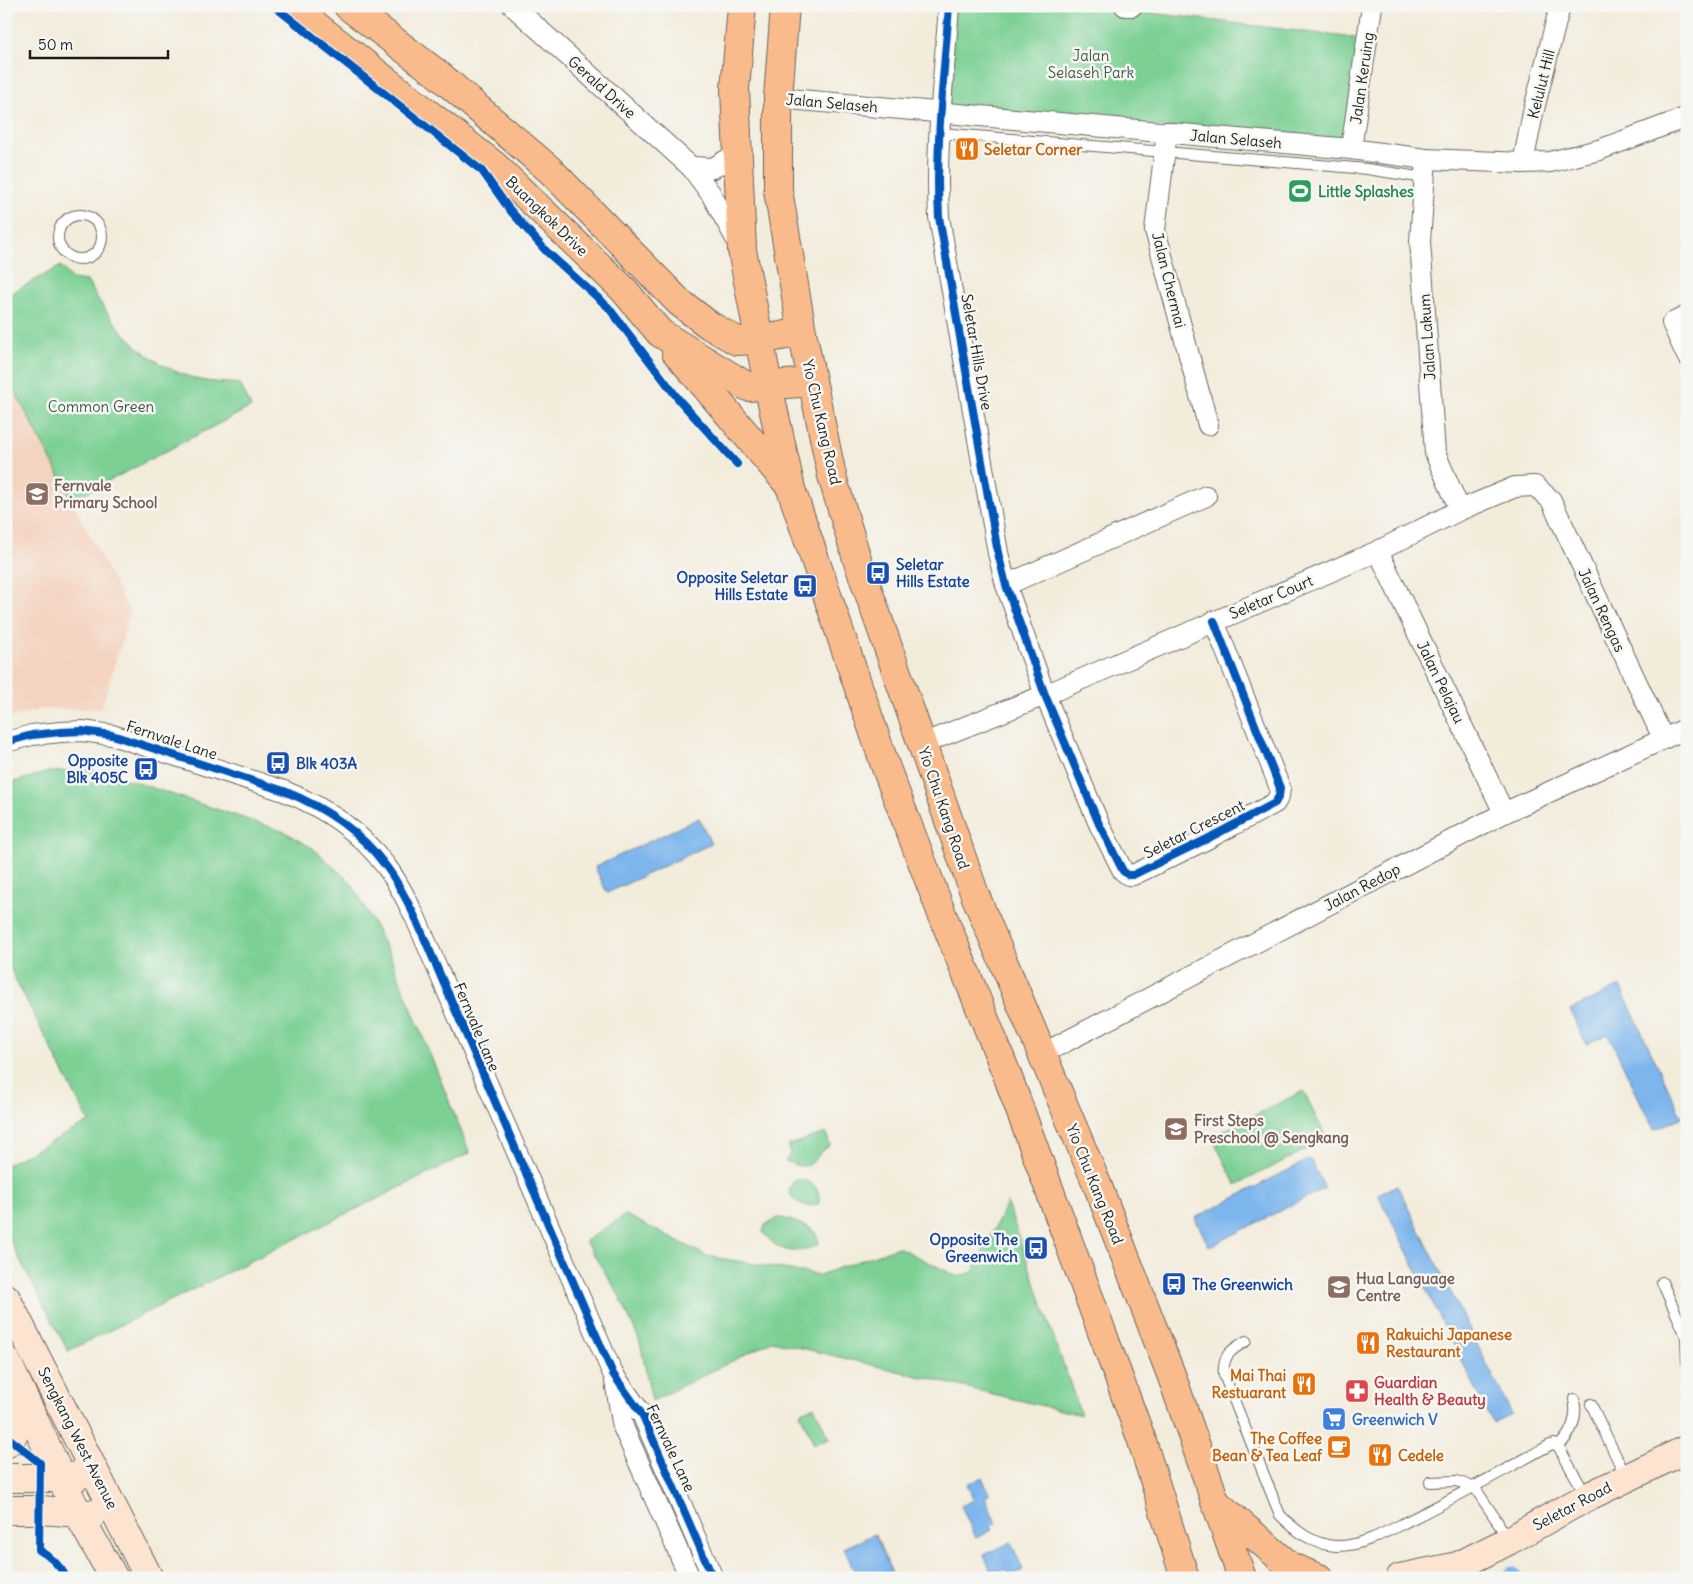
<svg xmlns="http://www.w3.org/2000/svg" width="1693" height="1584" font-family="Delius,sans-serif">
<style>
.built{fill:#f4d3c0}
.green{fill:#7bd094;stroke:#4c7658}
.water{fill:#7db6ed;stroke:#4c6984}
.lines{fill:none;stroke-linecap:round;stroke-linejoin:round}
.canal{stroke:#7db6ed;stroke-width:19}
.lane-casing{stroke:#67655f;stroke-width:12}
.street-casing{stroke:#67655f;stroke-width:22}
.secondary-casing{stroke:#67655f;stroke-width:30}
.primary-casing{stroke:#67655f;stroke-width:30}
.lane{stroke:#fff;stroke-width:10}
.street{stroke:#fff;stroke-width:20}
.secondary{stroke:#fde4d1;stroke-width:28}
.primary{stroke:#fabb8c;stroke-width:28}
.cycleway-casing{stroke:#f6f6f2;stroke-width:11}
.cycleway{stroke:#0057b8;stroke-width:8}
.labels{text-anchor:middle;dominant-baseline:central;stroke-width:5;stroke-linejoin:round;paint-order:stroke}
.park-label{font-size:15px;fill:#3d5b46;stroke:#f6f6f2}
.street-label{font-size:15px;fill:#1c1c1c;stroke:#f6f6f2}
.food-label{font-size:15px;font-weight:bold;fill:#c56008;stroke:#f6f6f2;text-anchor:start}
.leisure-label{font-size:15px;font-weight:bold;fill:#27864d;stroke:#f6f6f2;text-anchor:start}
.education-label{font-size:15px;font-weight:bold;fill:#785e54;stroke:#f6f6f2;text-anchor:start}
.transit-label{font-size:15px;font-weight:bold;fill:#164399;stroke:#f6f6f2;text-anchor:start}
.health-label{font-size:15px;font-weight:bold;fill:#be3a42;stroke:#f6f6f2;text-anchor:start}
.shop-label{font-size:15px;font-weight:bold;fill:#366cbe;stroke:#f6f6f2;text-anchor:start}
</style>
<rect width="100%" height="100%" fill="#f6f6f2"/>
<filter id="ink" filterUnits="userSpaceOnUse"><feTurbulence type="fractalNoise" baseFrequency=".02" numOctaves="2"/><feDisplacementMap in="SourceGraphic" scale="10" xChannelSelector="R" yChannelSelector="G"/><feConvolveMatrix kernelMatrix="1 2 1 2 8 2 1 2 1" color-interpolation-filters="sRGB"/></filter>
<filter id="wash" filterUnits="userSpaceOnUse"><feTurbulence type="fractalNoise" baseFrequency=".0096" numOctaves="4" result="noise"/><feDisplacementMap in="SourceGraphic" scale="20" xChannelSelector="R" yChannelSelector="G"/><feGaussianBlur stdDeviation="1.12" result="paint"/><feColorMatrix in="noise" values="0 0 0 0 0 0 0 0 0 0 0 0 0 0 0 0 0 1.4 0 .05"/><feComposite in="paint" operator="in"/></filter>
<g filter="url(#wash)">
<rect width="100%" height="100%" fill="#f2ecdb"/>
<!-- built -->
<path class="built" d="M6 374 130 613 101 709H42L6 719Z"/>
<!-- green -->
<g class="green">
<path d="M954 6H1094L1363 39 1348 144 946 108Z"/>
<path d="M61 266 72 279 87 281C113 326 145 365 197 379 210 383 226 382 240 384L251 407 72 500 6 374V296Z"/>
<path d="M92 770 135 782 285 832 314 849 352 884 389 953 470 1153 68 1351 6 1233V1165L89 1122 6 961V784L49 772Z"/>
<path d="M1303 1091 1327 1139 1236 1185 1212 1137Z"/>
<path d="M826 1133 830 1145C810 1159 815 1174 785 1161L790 1154 789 1145Z"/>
<path d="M794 1180C810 1178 821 1187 819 1203 808 1211 786 1200 790 1187 791 1185 793 1183 794 1180Z"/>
<path d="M1007 1203 1081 1415 772 1341 652 1401 640 1342 619 1295 585 1241 626 1215 707 1256 819 1275 898 1247 958 1277 973 1272Z"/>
<path d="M778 1218C786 1218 791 1221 798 1223 810 1227 817 1230 819 1244 797 1256 778 1253 763 1232L765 1225Z"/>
<path d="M814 1406 829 1438 814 1444 800 1413Z"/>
</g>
<!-- water -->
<g class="water">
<path d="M699 818 711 844 607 893 595 867Z"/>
<path d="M1620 986 1682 1117 1654 1130 1608 1034 1586 1044 1570 1010Z"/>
<path d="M1310 1159 1325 1188 1209 1247 1195 1218Z"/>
<path d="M1397 1185 1512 1414 1493 1423 1378 1194Z"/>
<path d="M982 1477 989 1494 985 1497 996 1523 990 1526 992 1530 976 1538 961 1506 974 1500 967 1485Z"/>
<path d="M875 1534 894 1578H857L844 1548Z"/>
<path d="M1011 1542 1023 1570 1010 1576 1006 1569 993 1575 984 1555Z"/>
</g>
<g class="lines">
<!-- canal -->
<path class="canal" d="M1512 1576 1514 1578"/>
</g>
</g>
<g filter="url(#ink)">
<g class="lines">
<defs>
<g id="lane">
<path d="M940 133 1367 169 1425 178"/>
<circle cx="80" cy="237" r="22"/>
<path d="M1662 1282 1686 1336 1687 1362"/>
<path d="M1246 1341C1231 1350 1222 1355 1224 1375L1280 1515C1295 1530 1313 1545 1336 1546 1363 1547 1391 1529 1414 1518 1460 1495 1505 1470 1550 1445L1554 1444 1558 1446 1587 1497"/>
<path d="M1591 1404 1626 1477"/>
<path d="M1558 1446C1572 1435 1578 1416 1574 1399"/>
<path d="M1430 1482 1457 1481 1475 1488 1497 1521 1507 1539"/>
</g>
<g id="street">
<path d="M513 6 691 167 711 194 740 246"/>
<path d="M949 6C944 75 935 148 939 217L998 553 1006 585 1045 695 1099 824 1123 871 1128 875H1133L1207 839 1275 803 1279 796 1280 788 1214 621"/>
<path d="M1125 6H1132"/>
<path d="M778 98 1351 149 1426 159 1523 163 1550 162 1599 150 1687 117"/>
<path d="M1167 132 1155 230 1208 425"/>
<path d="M1351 149 1372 6"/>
<path d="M1426 159 1420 241 1435 453 1460 510"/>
<path d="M1523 163 1533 113 1560 6"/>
<path d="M691 167 713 168 738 153"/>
<path d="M1687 316 1672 323 1687 356"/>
<path d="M1378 551 1504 813"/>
<path d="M1006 585 1206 496"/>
<path d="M6 742 32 735 61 732 82 731 112 735 284 791C324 807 359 830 385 865 398 881 407 901 416 919L613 1374 643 1416 713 1578"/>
<path d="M922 744 1045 695 1378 551 1460 510 1515 487 1535 486 1551 500 1663 738"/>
<path d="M1042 1054 1504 813 1687 728"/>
<path d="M615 1381 623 1427 690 1578"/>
</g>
<g id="secondary">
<path d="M6 1298C54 1391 101 1485 149 1578"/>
<path d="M6 1360 78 1514 114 1578"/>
<path d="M6 1444C21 1431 19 1408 18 1390"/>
<path d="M6 1478H61L78 1476"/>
<path d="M6 1510H40L93 1514"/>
<path d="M1400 1578 1458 1566"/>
<path d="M1444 1578 1458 1566 1508 1541 1587 1497 1687 1449"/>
</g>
<g id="primary">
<path d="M291 6 495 166 624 290 660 333 748 387 812 382"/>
<path d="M348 6 439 75 550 170 679 302 709 325 737 341 759 340 802 332"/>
<path d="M742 6 735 89 742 250 768 385 791 489 886 768 942 914 1006 1072 1141 1438 1185 1578"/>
<path d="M785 6 778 98V190L802 332 832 476 857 559 975 895 1097 1184 1172 1377 1242 1578"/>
<path d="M676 352 789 485"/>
<path d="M1215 1502 1291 1567 1319 1578"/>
</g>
</defs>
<!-- lane casing -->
<use href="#lane" class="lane-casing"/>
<!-- street casing -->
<use href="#street" class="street-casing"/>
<!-- secondary casing -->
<use href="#secondary" class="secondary-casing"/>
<!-- primary casing -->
<use href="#primary" class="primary-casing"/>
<!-- lane -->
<use href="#lane" class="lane"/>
<!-- street -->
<use href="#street" class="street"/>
<!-- secondary -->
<use href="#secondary" class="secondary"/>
<!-- primary -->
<use href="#primary" class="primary"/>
<defs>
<g id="cycleway">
<path d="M274 6 482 171 509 209 546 251 608 307 680 401 737 464"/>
<path d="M949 6C944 75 935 148 939 217L998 553 1006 585 1045 695 1099 824 1123 871 1128 875H1133L1207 839 1275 803 1279 796 1280 788 1214 621"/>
<path d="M6 742 32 735 61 732 82 731 112 735 284 791C324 807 359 830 385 865 398 881 407 901 416 919L613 1374 643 1416 713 1578"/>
<path d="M6 1436 40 1463 39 1550C52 1557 60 1566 67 1578"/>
</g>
</defs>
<!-- cycleway casing -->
<use href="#cycleway" class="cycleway-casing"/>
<!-- cycleway -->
<use href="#cycleway" class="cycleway"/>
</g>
</g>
<!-- icons -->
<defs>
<symbol id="restaurant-square" viewBox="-11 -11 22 22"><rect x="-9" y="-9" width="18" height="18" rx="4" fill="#e8710a" stroke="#f6f6f2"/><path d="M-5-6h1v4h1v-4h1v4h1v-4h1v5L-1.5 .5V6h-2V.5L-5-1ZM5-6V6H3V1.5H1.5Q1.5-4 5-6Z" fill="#fff"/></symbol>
<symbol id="stadium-square" viewBox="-11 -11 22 22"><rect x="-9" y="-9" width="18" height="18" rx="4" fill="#2e9e5b" stroke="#f6f6f2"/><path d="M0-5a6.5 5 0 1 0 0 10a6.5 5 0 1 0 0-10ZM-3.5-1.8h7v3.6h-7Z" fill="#fff"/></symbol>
<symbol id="school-square" viewBox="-11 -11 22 22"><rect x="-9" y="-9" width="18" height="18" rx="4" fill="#8d6e63" stroke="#f6f6f2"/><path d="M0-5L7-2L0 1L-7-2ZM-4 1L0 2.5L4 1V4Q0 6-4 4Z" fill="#fff"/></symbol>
<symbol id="bus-square" viewBox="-11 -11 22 22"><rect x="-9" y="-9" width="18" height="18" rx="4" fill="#1a4fb4" stroke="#f6f6f2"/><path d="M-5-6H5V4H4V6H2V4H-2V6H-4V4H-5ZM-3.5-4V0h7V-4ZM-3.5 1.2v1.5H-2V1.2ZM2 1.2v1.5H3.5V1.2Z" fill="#fff"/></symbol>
<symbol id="pharmacy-square" viewBox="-11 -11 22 22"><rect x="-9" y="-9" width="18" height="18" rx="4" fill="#e0444e" stroke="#f6f6f2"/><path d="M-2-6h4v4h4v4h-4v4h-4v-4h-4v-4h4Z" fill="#fff"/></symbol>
<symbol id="supermarket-square" viewBox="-11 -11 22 22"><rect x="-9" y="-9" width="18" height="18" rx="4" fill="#3f7fe0" stroke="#f6f6f2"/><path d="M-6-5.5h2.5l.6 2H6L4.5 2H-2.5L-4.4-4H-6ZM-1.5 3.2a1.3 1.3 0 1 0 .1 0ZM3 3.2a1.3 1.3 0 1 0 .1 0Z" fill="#fff"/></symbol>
<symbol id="cafe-square" viewBox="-11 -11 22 22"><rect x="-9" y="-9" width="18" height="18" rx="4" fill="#e8710a" stroke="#f6f6f2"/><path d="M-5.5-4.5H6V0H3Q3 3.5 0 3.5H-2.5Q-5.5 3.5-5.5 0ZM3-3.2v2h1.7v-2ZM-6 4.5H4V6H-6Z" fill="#fff"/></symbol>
</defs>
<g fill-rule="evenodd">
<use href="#restaurant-square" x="953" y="135" width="28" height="28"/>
<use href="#stadium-square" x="1286" y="177" width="28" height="28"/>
<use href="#school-square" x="23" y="480" width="28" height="28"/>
<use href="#bus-square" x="864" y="559" width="28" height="28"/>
<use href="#bus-square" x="791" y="572" width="28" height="28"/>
<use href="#bus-square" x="264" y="749" width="28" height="28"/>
<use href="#bus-square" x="132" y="755" width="28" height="28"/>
<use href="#school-square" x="1162" y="1115" width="28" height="28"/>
<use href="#bus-square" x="1022" y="1234" width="28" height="28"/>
<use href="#bus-square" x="1160" y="1270" width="28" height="28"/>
<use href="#school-square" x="1325" y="1273" width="28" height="28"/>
<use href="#restaurant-square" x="1354" y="1329" width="28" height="28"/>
<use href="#restaurant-square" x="1290" y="1370" width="28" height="28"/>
<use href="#pharmacy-square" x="1343" y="1377" width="28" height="28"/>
<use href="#supermarket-square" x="1320" y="1405" width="28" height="28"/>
<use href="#cafe-square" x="1325" y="1433" width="28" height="28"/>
<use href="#restaurant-square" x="1366" y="1441" width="28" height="28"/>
</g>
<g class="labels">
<!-- park labels -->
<g class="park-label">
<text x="1091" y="55">Jalan<tspan x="1091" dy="17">Selaseh Park</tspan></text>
<text x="101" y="406">Common Green</text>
</g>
<!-- street labels -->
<g class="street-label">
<text transform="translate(1362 78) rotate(-82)">Jalan Keruing</text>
<text transform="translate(1541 84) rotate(-76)">Kelulut Hill</text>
<text transform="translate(602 87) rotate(42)">Gerald Drive</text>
<text transform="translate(832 103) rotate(5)">Jalan Selaseh</text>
<text transform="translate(1236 139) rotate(5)">Jalan Selaseh</text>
<text transform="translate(547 216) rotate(44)">Buangkok Drive</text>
<text transform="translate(1169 280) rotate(76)">Jalan Chermai</text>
<text transform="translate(1427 337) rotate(-94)">Jalan Lakum</text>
<text transform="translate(977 352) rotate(80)">Seletar Hills Drive</text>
<text transform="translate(822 422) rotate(77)">Yio Chu Kang Road</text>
<text transform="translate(1271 597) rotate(-23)">Seletar Court</text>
<text transform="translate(1602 610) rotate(65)">Jalan Rengas</text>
<text transform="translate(1441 682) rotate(64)">Jalan Pelajau</text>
<text transform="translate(172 740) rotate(18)">Fernvale Lane</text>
<text transform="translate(944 808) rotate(71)">Yio Chu Kang Road</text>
<text transform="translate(1194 829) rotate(-27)">Seletar Crescent</text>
<text transform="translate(1362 887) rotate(-28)">Jalan Redop</text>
<text transform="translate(477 1027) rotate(67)">Fernvale Lane</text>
<text transform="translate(1095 1184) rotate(68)">Yio Chu Kang Road</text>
<text transform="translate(78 1438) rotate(63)">Sengkang West Avenue</text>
<text transform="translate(671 1448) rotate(65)">Fernvale Lane</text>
<text transform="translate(1572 1506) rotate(-28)">Seletar Road</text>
</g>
<!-- food labels -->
<g class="food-label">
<text x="984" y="149">Seletar Corner</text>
<text x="1386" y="1334">Rakuichi Japanese<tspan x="1386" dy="17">Restaurant</tspan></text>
<text x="1286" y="1375" text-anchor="end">Mai Thai<tspan x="1286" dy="17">Restuarant</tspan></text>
<text x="1322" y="1438" text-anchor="end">The Coffee<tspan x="1322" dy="17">Bean &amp; Tea Leaf</tspan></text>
<text x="1398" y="1455">Cedele</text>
</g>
<!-- leisure labels -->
<g class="leisure-label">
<text x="1318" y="191">Little Splashes</text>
</g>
<!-- education labels -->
<g class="education-label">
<text x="54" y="485">Fernvale<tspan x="54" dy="17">Primary School</tspan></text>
<text x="1194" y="1120">First Steps<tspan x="1194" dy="17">Preschool @ Sengkang</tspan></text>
<text x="1356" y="1278">Hua Language<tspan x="1356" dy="17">Centre</tspan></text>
</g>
<!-- transit labels -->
<g class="transit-label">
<text x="896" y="564">Seletar<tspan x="896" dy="17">Hills Estate</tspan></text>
<text x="788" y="577" text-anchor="end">Opposite Seletar<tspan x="788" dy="17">Hills Estate</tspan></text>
<text x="128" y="760" text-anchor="end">Opposite<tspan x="128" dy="17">Blk 405C</tspan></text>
<text x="296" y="763">Blk 403A</text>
<text x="1018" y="1239" text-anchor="end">Opposite The<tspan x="1018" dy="17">Greenwich</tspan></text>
<text x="1192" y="1284">The Greenwich</text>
</g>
<!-- health labels -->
<g class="health-label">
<text x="1374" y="1382">Guardian<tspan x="1374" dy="17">Health &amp; Beauty</tspan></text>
</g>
<!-- shop labels -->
<g class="shop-label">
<text x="1352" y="1419">Greenwich V</text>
</g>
</g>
<!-- margin -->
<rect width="1693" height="1584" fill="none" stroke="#f6f6f2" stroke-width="25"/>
<!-- scale -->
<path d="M30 50v8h138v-8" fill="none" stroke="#1c1c1c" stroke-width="2.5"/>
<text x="38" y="50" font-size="15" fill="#1c1c1c" stroke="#f6f6f2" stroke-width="4" paint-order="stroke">50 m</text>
</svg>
